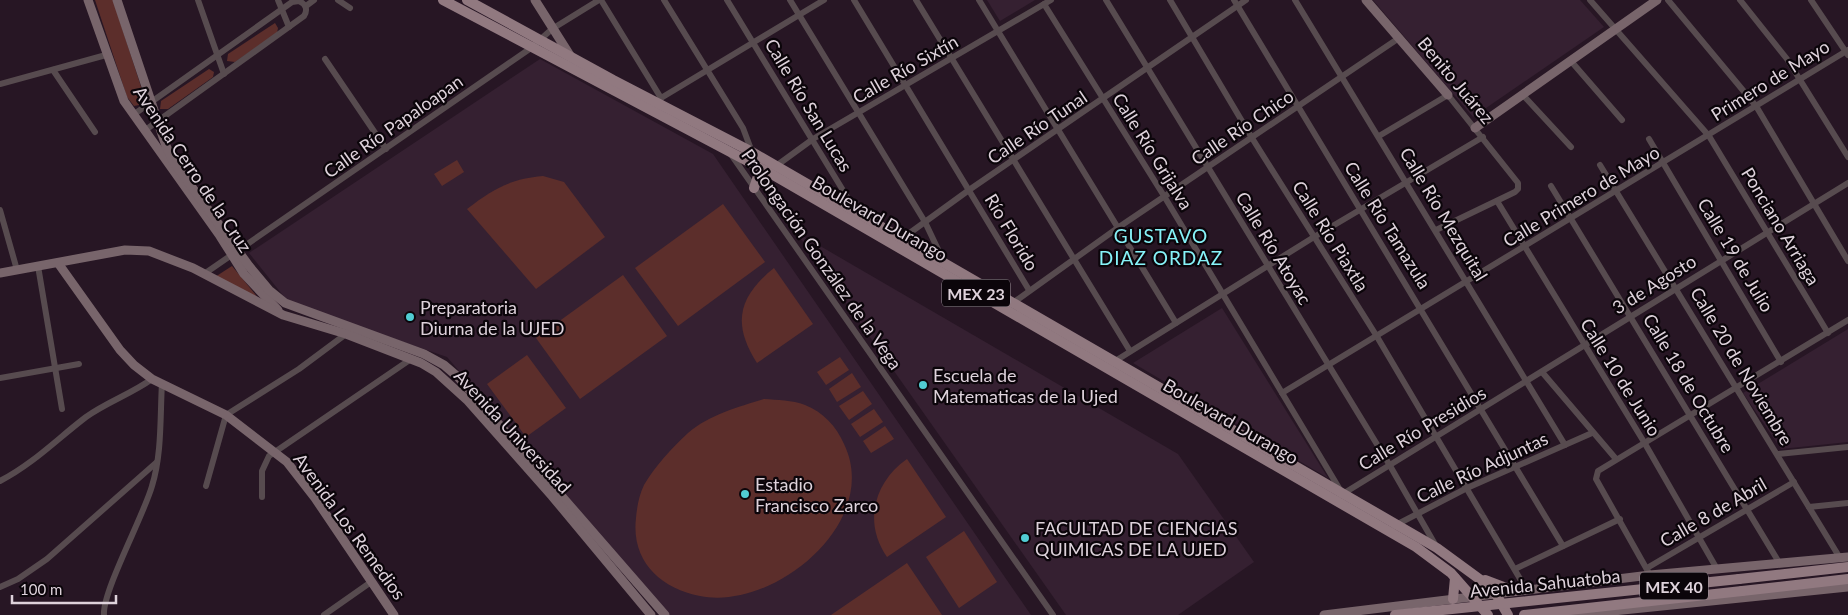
<svg xmlns="http://www.w3.org/2000/svg" width="1848" height="615" font-family="Lato,sans-serif">
<style>
.built{fill:#352031}
.green{fill:#5c2e2b}
.lines{fill:none;stroke-linecap:round;stroke-linejoin:round}
.street{stroke:#574b4f;stroke-width:6}
.secondary{stroke:#78656b;stroke-width:9}
.primary{stroke:#917980;stroke-width:10}
.primary-bridge{stroke:#917980;stroke-width:10}
.poi-dot{fill:#51ccd3;stroke:#0b050a;stroke-width:2}
.labels{text-anchor:middle;dominant-baseline:central;stroke-width:4.5;stroke-linejoin:round;paint-order:stroke}
.shield{fill:#0b050a;stroke:#9f949c;stroke-width:1}
.shield-label{font-size:16px;font-weight:bold;fill:#ded2db}
.street-label{font-size:18px;fill:#ded2db;stroke:#0b050a}
.poi-label{font-size:18px;fill:#ded2db;stroke:#0b050a;text-anchor:start}
.neighbourhood-label{font-size:19px;letter-spacing:1px;fill:#87f3f9;stroke:#0b050a}
</style>
<rect width="100%" height="100%" fill="#271624"/>
<!-- built -->
<g class="built">
<path d="M987 0H1035L1000 21Z"/>
<path d="M1373 0H1580L1604 27 1473 117Z"/>
<path d="M540 59 713 154 1031 615H669L447 357 289 303 249 253Z"/>
<path d="M796 232 1178 454 1254 562 1178 615H1066Z"/>
<path d="M1222 308 1328 478 1133 363Z"/>
<path d="M1848 329V442L1781 449 1743 393Z"/>
</g>
<!-- green -->
<g class="green">
<path d="M95 0H113L144 96 139 105 134 106 127 97Z"/>
<path d="M275 23 278 28 277 33 235 62 227 61 228 54Z"/>
<path d="M209 69 214 72 213 77 168 109H160L161 101Z"/>
<path d="M457 160 464 172 442 186 434 174Z"/>
<path d="M543 176 564 182 605 237 536 289 467 209C493 189 510 179 543 176Z"/>
<path d="M723 204 765 262 678 326 635 268Z"/>
<path d="M232 266 259 299 215 277Z"/>
<path d="M774 268 813 324 757 363C732 324 738 297 774 268Z"/>
<path d="M623 275 667 336 580 399 536 338Z"/>
<path d="M527 355 566 408 526 437 487 384Z"/>
<path d="M840 357 849 370 826 385 817 372Z"/>
<path d="M852 373 861 387 837 402 829 389Z"/>
<path d="M863 391 872 404 849 420 839 406Z"/>
<path d="M764 399C777 400 792 400 805 405 823 412 836 426 844 444 882 522 774 611 700 596 660 588 631 561 636 518 637 507 639 495 644 485 655 466 672 448 688 433 709 415 738 407 764 399Z"/>
<path d="M874 409 883 422 860 437 851 424Z"/>
<path d="M885 426 894 439 871 453 863 441Z"/>
<path d="M907 459 946 517 887 557C863 523 874 482 907 459Z"/>
<path d="M964 531 997 582 959 608 926 557Z"/>
<path d="M907 563 942 615H831Z"/>
</g>
<g class="lines">
<!-- street -->
<g class="street">
<path d="M198 0 224 74"/>
<path d="M278 0 289 27"/>
<path d="M338 0 350 8"/>
<path d="M601 0 661 98 660 101"/>
<path d="M664 0 743 128 752 152"/>
<path d="M727 0 855 210"/>
<path d="M790 0 925 222 944 262"/>
<path d="M854 0 1029 290"/>
<path d="M916 0 1130 351"/>
<path d="M979 0 1176 323"/>
<path d="M1106 0 1389 464 1436 546"/>
<path d="M1170 0 1252 138 1376 335 1526 589"/>
<path d="M1234 0 1563 546"/>
<path d="M1295 0 1565 445"/>
<path d="M1590 0 1709 136 1828 333"/>
<path d="M1668 0 1756 106 1848 261"/>
<path d="M1740 0 1787 59 1848 157"/>
<path d="M1811 0 1848 55"/>
<path d="M1044 4 1164 196 1342 493"/>
<path d="M306 6 314 0"/>
<path d="M325 59 386 149"/>
<path d="M1570 60 1622 120"/>
<path d="M53 70 95 132"/>
<path d="M0 84 106 55"/>
<path d="M1522 94 1571 147"/>
<path d="M661 98 824 0"/>
<path d="M133 115 292 2 299 1C306 4 308 10 304 16L144 131"/>
<path d="M1379 136 1448 95 1518 183V189L1515 192 1436 230"/>
<path d="M1649 139 1781 362"/>
<path d="M730 153 1053 615"/>
<path d="M1600 165 1840 558"/>
<path d="M776 166 813 139 1051 0"/>
<path d="M1551 186 1780 564"/>
<path d="M1497 201 1644 442 1717 569"/>
<path d="M0 210 17 270"/>
<path d="M900 240 969 190 1246 0"/>
<path d="M38 266 62 409"/>
<path d="M204 274 531 48 552 29 599 0"/>
<path d="M1010 305 1119 227 1399 38"/>
<path d="M1112 363 1314 237 1483 137"/>
<path d="M1542 372 1616 459"/>
<path d="M0 378 79 364"/>
<path d="M1282 393 1848 50"/>
<path d="M1778 454 1848 447"/>
<path d="M0 481C33 464 57 439 86 417 107 402 131 394 152 379"/>
<path d="M206 486 226 415 299 369 346 334"/>
<path d="M1341 495 1848 183"/>
<path d="M262 497V471L269 456 411 359"/>
<path d="M1809 507 1848 503"/>
<path d="M1394 526 1467 488 1592 433"/>
<path d="M1647 568 1794 482"/>
<path d="M1515 569 1620 519"/>
<path d="M1650 575 1596 479 1598 471 1848 320"/>
<path d="M0 587 18 579 47 559 157 462"/>
<path d="M104 615C102 592 144 515 152 486 162 454 160 417 162 383"/>
<path d="M324 615 371 582"/>
</g>
<!-- secondary -->
<g class="secondary">
<path d="M88 0 124 101 220 236 244 274 278 310"/>
<path d="M117 0 166 146 173 161 249 266 269 290 285 303 424 354 444 365 458 377 665 615"/>
<path d="M535 0 571 57"/>
<path d="M1366 0 1448 95"/>
<path d="M1475 128 1657 0"/>
<path d="M58 263 120 350 134 365 152 379 226 415 287 462 315 498 394 615"/>
<path d="M0 273 125 250 149 251 193 268 283 315 346 334 421 363 436 372 468 401 552 496 651 615"/>
<path d="M1324 615 1650 575 1848 557"/>
<path d="M1574 615 1848 587"/>
</g>
<!-- primary -->
<g class="primary">
<path d="M443 0 768 172 1416 547 1451 573 1488 615"/>
<path d="M467 0 613 80 752 152 1437 548 1493 589 1508 615"/>
<path d="M754 188 758 176 768 172"/>
<path d="M1739 579 1848 567"/>
<path d="M1485 580 1514 591"/>
<path d="M1742 591 1848 579"/>
<path d="M1453 599 1455 578"/>
</g>
<!-- primary-bridge -->
<g class="primary-bridge">
<path d="M1395 615 1739 579"/>
<path d="M1524 615 1742 591"/>
</g>
</g>
<!-- markers -->
<g class="poi-dot">
<circle cx="410" cy="317" r="5"/>
<circle cx="923" cy="385" r="5"/>
<circle cx="745" cy="494" r="5"/>
<circle cx="1025" cy="538" r="5"/>
</g>
<g class="labels">
<!-- shield labels -->
<g class="shield">
<rect x="942" y="279.5" width="68" height="27" rx="4"/>
<rect x="1640" y="572.5" width="68" height="27" rx="4"/>
</g>
<g class="shield-label">
<text x="976" y="293">MEX 23</text>
<text x="1674" y="586">MEX 40</text>
</g>
<!-- street labels -->
<g class="street-label">
<text transform="translate(905 69) rotate(-30)">Calle Río Sixtín</text>
<text transform="translate(1456 80) rotate(50)">Benito Juárez</text>
<text transform="translate(1770 80) rotate(-32)">Primero de Mayo</text>
<text transform="translate(809 105) rotate(59)">Calle Río San Lucas</text>
<text transform="translate(393 126) rotate(-35)">Calle Río Papaloapan</text>
<text transform="translate(1037 127) rotate(-34)">Calle Río Tunal</text>
<text transform="translate(1242 127) rotate(-34)">Calle Río Chico</text>
<text transform="translate(1153 151) rotate(58)">Calle Río Grijalva</text>
<text transform="translate(193 169) rotate(56)">Avenida Cerro de la Cruz</text>
<text transform="translate(1581 196) rotate(-31)">Calle Primero de Mayo</text>
<text transform="translate(1444 214) rotate(59)">Calle Río Mezquital</text>
<text transform="translate(880 218) rotate(30)">Boulevard Durango</text>
<text transform="translate(1388 225) rotate(58)">Calle Río Tamazula</text>
<text transform="translate(1781 226) rotate(59)">Ponciano Arriaga</text>
<text transform="translate(1012 232) rotate(59)">Río Florido</text>
<text transform="translate(1331 236) rotate(58)">Calle Río Piaxtla</text>
<text transform="translate(1274 248) rotate(59)">Calle Río Atoyac</text>
<text transform="translate(1736 255) rotate(59)">Calle 19 de Julio</text>
<text transform="translate(822 259) rotate(55)">Prolongación González de la Vega</text>
<text transform="translate(1654 284) rotate(-32)">3 de Agosto</text>
<text transform="translate(1742 366) rotate(59)">Calle 20 de Noviembre</text>
<text transform="translate(1621 377) rotate(58)">Calle 10 de Junio</text>
<text transform="translate(1689 383) rotate(59)">Calle 18 de Octubre</text>
<text transform="translate(1231 421) rotate(30)">Boulevard Durango</text>
<text transform="translate(1422 428) rotate(-31)">Calle Río Presidios</text>
<text transform="translate(513 431) rotate(47)">Avenida Universidad</text>
<text transform="translate(1482 467) rotate(-25)">Calle Río Adjuntas</text>
<text transform="translate(1713 512) rotate(-30)">Calle 8 de Abril</text>
<text transform="translate(350 526) rotate(54)">Avenida Los Remedios</text>
<text transform="translate(1545 583) rotate(-6)">Avenida Sahuatoba</text>
</g>
<!-- poi labels -->
<g class="poi-label">
<text x="420" y="307">Preparatoria<tspan x="420" dy="21">Diurna de la UJED</tspan></text>
<text x="933" y="375">Escuela de<tspan x="933" dy="21">Matematicas de la Ujed</tspan></text>
<text x="755" y="484">Estadio<tspan x="755" dy="21">Francisco Zarco</tspan></text>
<text x="1035" y="528">FACULTAD DE CIENCIAS<tspan x="1035" dy="21">QUIMICAS DE LA UJED</tspan></text>
</g>
<!-- neighbourhood labels -->
<g class="neighbourhood-label">
<text x="1161" y="235">GUSTAVO<tspan x="1161" dy="22">DIAZ ORDAZ</tspan></text>
</g>
</g>
<!-- scale -->
<path d="M12 595v8h104v-8" fill="none" stroke="#ded2db" stroke-width="2.5"/>
<text x="20" y="595" font-size="15" fill="#ded2db" stroke="#0b050a" stroke-width="4" paint-order="stroke">100 m</text>
</svg>
